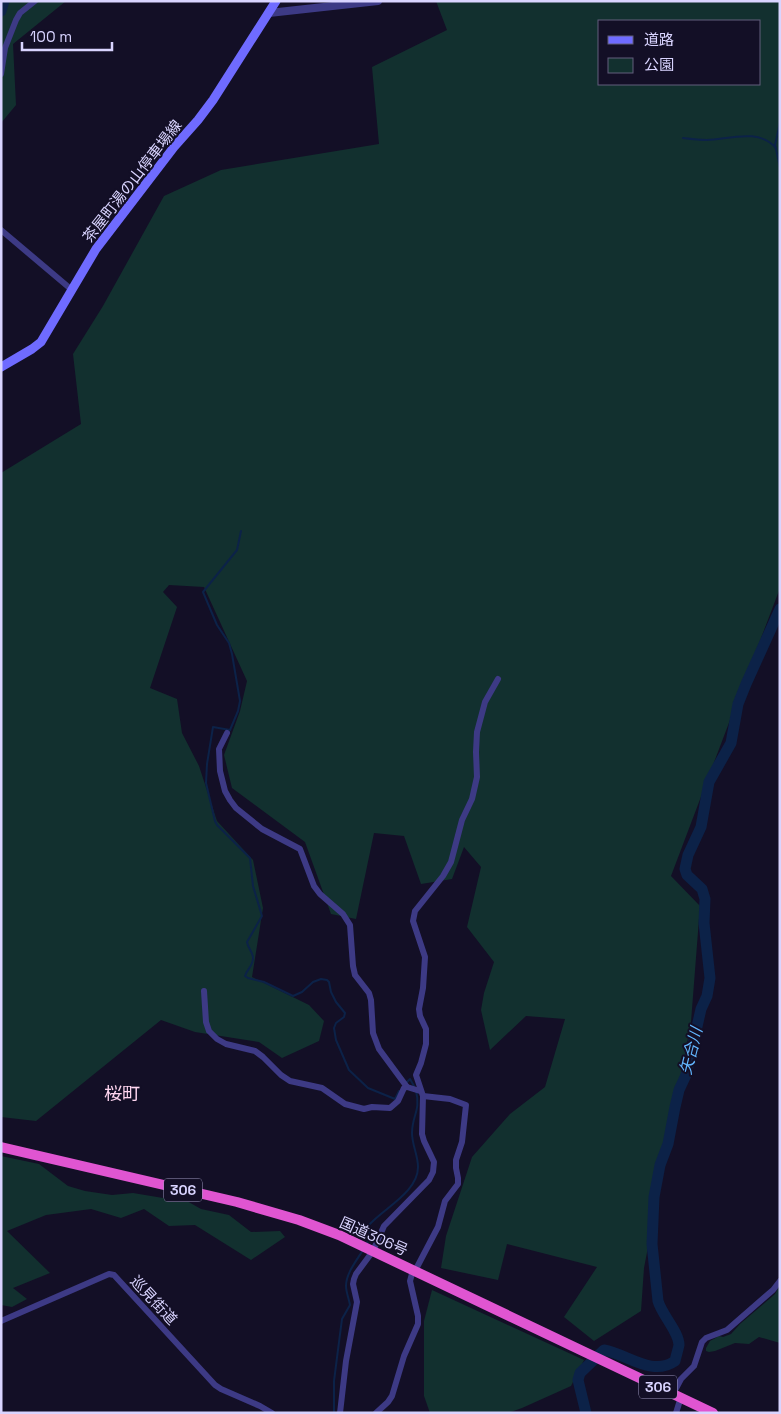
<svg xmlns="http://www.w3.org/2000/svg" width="781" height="1414" font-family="'Space Grotesk','Noto Sans JP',sans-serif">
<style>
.green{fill:#12302f;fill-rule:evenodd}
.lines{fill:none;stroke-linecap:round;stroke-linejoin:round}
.stream{stroke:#0c2248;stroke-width:2}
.river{stroke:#0c2248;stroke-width:11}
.minor{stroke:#3d3a85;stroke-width:6}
.tertiary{stroke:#3d3a85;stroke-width:8}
.secondary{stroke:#6f6bff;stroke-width:9}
.trunk{stroke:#e055d1;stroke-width:10}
.labels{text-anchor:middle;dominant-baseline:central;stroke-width:4;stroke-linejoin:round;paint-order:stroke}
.shield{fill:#130f26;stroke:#9e99be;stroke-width:1}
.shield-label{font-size:14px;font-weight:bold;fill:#d9d4ff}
.street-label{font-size:15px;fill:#d9d4ff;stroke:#130f26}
.water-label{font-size:16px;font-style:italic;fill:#62b6ff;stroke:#130f26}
.quarter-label{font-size:18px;fill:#ffd6f0;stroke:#130f26}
</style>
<rect width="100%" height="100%" fill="#130f26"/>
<!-- green -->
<g class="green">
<path d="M1 1H66L13 44 16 105 1 123Z"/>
<path d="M436 1H780V588L671 876 700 906 691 1022 644 1268 641 1311 594 1341 564 1317 597 1267 507 1244 498 1280 441 1268 446 1236 472 1157 510 1114 545 1087 565 1019 526 1016 490 1050 481 1010 484 993 494 962 467 927 481 867 464 847 452 879 421 884 404 836 374 833 356 919 331 914 305 842 232 788 224 755 240 711 247 681 204 587 169 585 163 592 177 607 150 688 177 699 182 733 199 766 217 821 253 860 263 908 252 977 309 1005 324 1021 319 1041 282 1058 259 1042 195 1032 161 1020 36 1121 1 1117V473L81 424 73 354 103 306 164 196 221 170 379 144 372 67 447 30ZM600 21H760V84H600Z"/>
<path d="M1 1156 39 1164 68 1186 85 1191 112 1195 133 1193 169 1199 178 1196 201 1209 229 1215 251 1232 280 1231 285 1237 251 1260 195 1225 169 1226 144 1209 121 1218 91 1209 46 1215 7 1231 50 1273 13 1288 27 1299 12 1307 1 1305Z"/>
<path d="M780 1285V1343L759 1337 749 1344 735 1343 715 1351 709 1352 706 1351V1348L710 1341 719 1336 723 1337 731 1334 740 1324 775 1294Z"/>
<path d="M432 1290 584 1360 571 1386 522 1408 508 1413H430L424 1396V1321Z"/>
</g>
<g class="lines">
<!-- stream -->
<g class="stream">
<path d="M780 123 775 145 780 167"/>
<path d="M683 138C691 139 699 140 707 140 729 139 759 128 776 148"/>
<path d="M241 531 237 550 203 592 217 625 229 643 232 654 240 701 238 711 230 730 213 727 207 764 206 783 215 821 217 825 250 858 253 886 262 916 247 942C248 948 252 951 253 957 254 965 247 969 245 976L248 978 264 982 293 996 302 992 313 982 321 979 327 980 329 982 331 992 336 1002 345 1013 344 1017 336 1023 334 1028 336 1040 349 1070 368 1088 395 1099 399 1091"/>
<path d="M407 1082 410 1079 414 1086"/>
<path d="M367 1243 370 1238 369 1225C384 1208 418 1192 418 1167 418 1155 412 1145 412 1133 412 1116 421 1110 416 1091"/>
<path d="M334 1413V1381L339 1342 342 1319 350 1305C349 1299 346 1292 346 1286 346 1273 357 1260 363 1250"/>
</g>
<!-- river -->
<g class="river">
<path d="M1 11 4 1"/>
<path d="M586 1413 578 1380 580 1373 604 1350C627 1354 652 1377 675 1361 676 1356 678 1350 679 1345 679 1332 662 1315 658 1301L652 1244 654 1197 660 1165 668 1144 675 1107 679 1090 686 1075 701 1009 707 996 710 978 704 923 705 899 702 889 687 875 685 869 688 855 701 827 709 782 731 743 738 704 746 684 780 609"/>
</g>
<!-- minor -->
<g class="minor">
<path d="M1 74 5 48 16 20 20 13 35 1"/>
<path d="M1 230 72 290"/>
<path d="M227 733 219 749 220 771 225 791 230 800 236 808 262 829 300 849 314 886 320 894 343 914 350 925 353 966 355 975 369 993 371 1000 373 1033 379 1049 407 1087 420 1091"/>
<path d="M204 991 206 1022 209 1031 217 1039 226 1044 255 1051 263 1057 281 1075 290 1081 322 1088 345 1104 364 1109 372 1107 390 1108 398 1101 404 1088 407 1087"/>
<path d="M415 1271 438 1227 445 1201 458 1184V1178L456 1168V1160L462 1142 466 1105 450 1099 423 1096"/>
<path d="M1 1321 109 1274 114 1275 215 1385 221 1389 260 1406 272 1413"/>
<path d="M673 1394 681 1379 694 1366 702 1342 706 1338 727 1330 773 1290 780 1281"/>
<path d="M340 1413 346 1361 357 1302 353 1284 354 1279 356 1274 373 1251 384 1226 429 1180 433 1172 434 1162 424 1141 422 1134 423 1096 416 1075 421 1063 426 1044V1029L420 1016 419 1009 423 988 425 957 413 921 415 911 443 876 451 862 462 820 472 799 477 777 476 752 477 732 485 702 498 679"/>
<path d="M376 1413 388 1402 392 1396 404 1356 418 1324V1316L410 1281 413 1270"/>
<path d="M676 1413 681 1397"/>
</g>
<!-- tertiary -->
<path class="tertiary" d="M269 13 378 1"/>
<!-- secondary -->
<path class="secondary" d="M1 367 32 349 41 342 96 249 174 147 198 120 213 100 276 1"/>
<!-- trunk -->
<path class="trunk" d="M1 1147 237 1202 299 1220 339 1235 713 1413"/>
</g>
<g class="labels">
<!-- shield labels -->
<g class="shield">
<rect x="164" y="1178.5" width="38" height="23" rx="4"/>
<rect x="639" y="1375.5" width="38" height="23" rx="4"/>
</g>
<g class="shield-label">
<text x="183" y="1190">306</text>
<text x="658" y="1387">306</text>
</g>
<!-- street labels -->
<g class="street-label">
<text transform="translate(132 181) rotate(-52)">茶屋町湯の山停車場線</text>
<text transform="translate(374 1236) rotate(24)">国道306号</text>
<text transform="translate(154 1300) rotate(47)">巡見街道</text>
</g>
<!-- water labels -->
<g class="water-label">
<text transform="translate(691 1051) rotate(-76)">矢合川</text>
</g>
<!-- quarter labels -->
<g class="quarter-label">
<text x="122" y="1093">桜町</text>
</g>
</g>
<!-- border -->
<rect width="781" height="1414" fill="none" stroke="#d9d4ff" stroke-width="5"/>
<!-- legend -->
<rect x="598" y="20" width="162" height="65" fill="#130f26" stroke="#625e7d"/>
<rect x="608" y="36" width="25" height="8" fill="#6f6bff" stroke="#625e7d"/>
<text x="644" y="45" font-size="15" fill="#d9d4ff">道路</text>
<rect x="608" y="58" width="25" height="15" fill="#12302f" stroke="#625e7d"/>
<text x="644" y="70" font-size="15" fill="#d9d4ff">公園</text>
<!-- scale -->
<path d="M22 42v8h90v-8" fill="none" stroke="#d9d4ff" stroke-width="2.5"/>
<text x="30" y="42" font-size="15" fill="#d9d4ff" stroke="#130f26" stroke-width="4" paint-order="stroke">100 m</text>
</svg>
